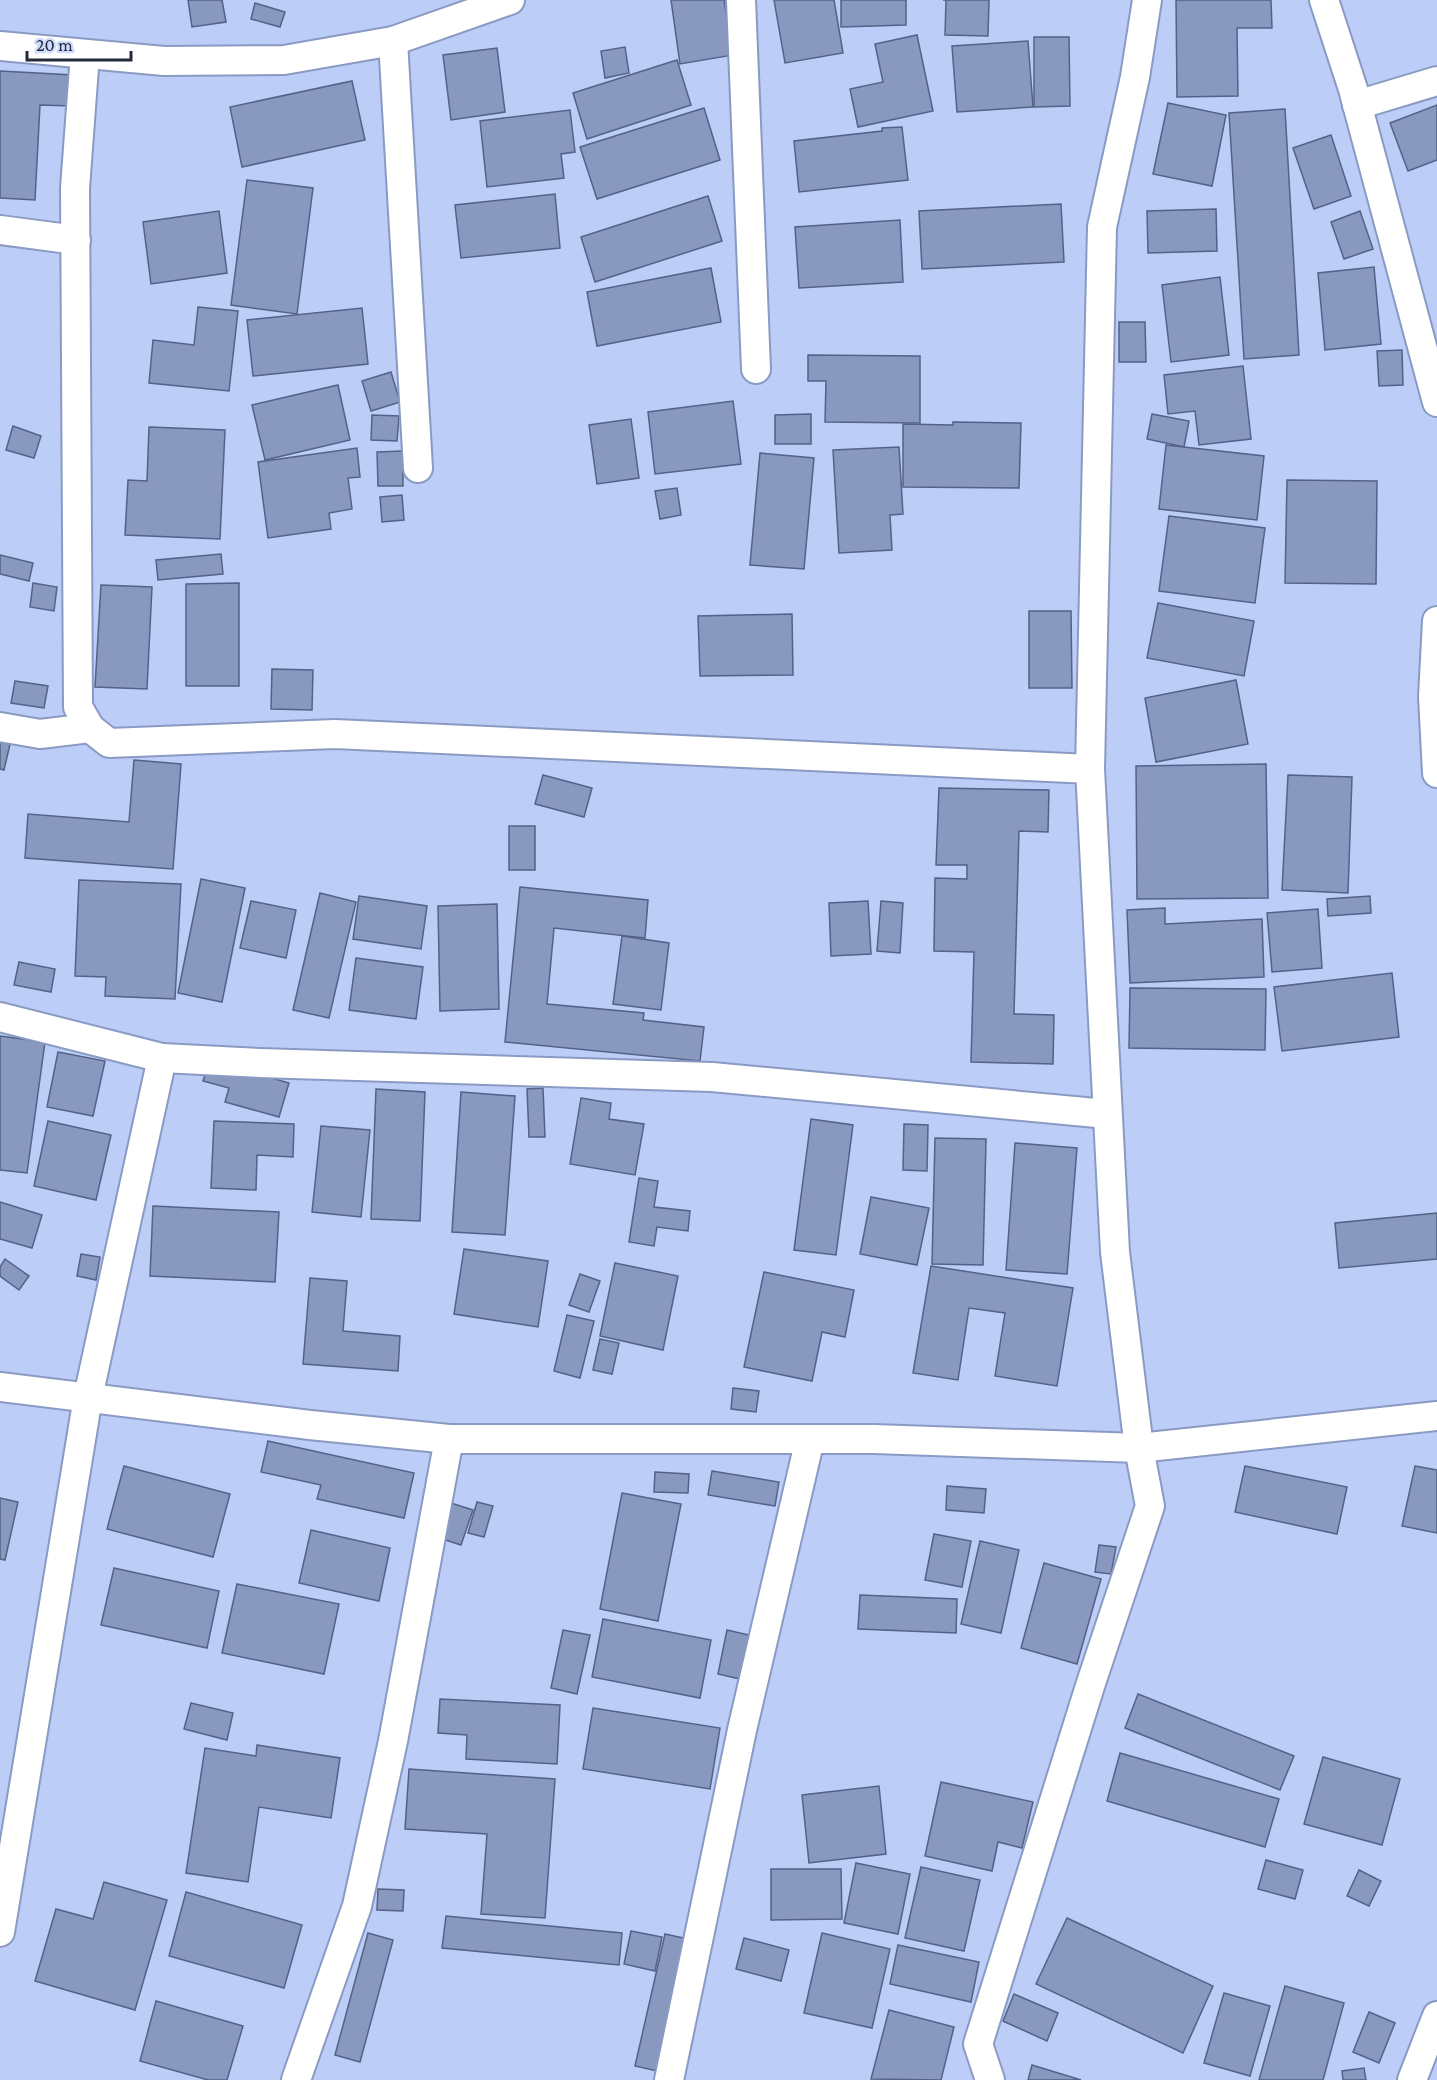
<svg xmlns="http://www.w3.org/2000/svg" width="1437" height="2080" font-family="'Crimson Pro',serif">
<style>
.building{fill:#8898bf;stroke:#536286;stroke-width:1.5}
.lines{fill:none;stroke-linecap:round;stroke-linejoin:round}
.street-casing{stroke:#8a9ac2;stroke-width:32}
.street{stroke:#fff;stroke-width:28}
</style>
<rect width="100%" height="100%" fill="#bccdf7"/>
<!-- building -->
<g class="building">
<path d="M188 0H222L226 22 192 27Z"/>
<path d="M671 0H724L733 55 680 64Z"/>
<path d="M774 0H834L843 53 785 63Z"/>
<path d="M841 0H906V25L841 27Z"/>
<path d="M943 0H989L988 36 945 35 946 0Z"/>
<path d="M1176 0H1271L1272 28H1237L1238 96 1177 97Z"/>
<path d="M255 3 285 12 280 27 251 19Z"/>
<path d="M917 35 933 111 858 127 850 89 883 82 875 44Z"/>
<path d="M1034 37H1069L1070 106 1034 107Z"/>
<path d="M1028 41 1033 107 957 112 952 46Z"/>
<path d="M625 47 629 73 605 78 601 51Z"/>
<path d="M497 48 505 112 451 120 443 55Z"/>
<path d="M677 60 691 105 587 139 573 93Z"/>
<path d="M0 71 74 75 72 106 40 105 35 200 0 198Z"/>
<path d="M352 81 365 140 242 167 230 107Z"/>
<path d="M1168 103 1226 115 1212 186 1153 174Z"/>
<path d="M1437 105V160L1408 171 1390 123Z"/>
<path d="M704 108 720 160 597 199 580 147Z"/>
<path d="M1285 109 1299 355 1244 359 1229 113Z"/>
<path d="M570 110 575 152 561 154 564 178 487 187 480 121Z"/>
<path d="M902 127 908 180 799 192 794 141 882 131V128Z"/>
<path d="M1331 135 1351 196 1314 209 1293 148Z"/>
<path d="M247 180 313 188 297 314 231 305Z"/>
<path d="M555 194 560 248 461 258 455 205Z"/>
<path d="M708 196 722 241 595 282 581 237Z"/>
<path d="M1061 204 1064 262 922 269 919 211Z"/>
<path d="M1216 209 1217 251 1148 253 1147 211Z"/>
<path d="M219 211 227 273 151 284 143 222Z"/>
<path d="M1360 211 1373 249 1344 259 1331 222Z"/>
<path d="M900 220 903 282 799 288 795 227Z"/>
<path d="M1374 267 1381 344 1325 350 1318 273Z"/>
<path d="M711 268 721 322 597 346 587 292Z"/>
<path d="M1220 277 1229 355 1171 362 1162 285Z"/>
<path d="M198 307 238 311 229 391 149 383 153 340 194 345Z"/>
<path d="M362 308 368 364 253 376 247 320Z"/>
<path d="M1119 322H1145L1146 362H1119Z"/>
<path d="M1402 350 1403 385 1379 386 1377 351Z"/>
<path d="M808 355 920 356V423L825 422 826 381H808Z"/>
<path d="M1243 366 1251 439 1199 445 1195 411 1168 414 1164 375Z"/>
<path d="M391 372 400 402 371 411 362 381Z"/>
<path d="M338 385 350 440 265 460 252 405Z"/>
<path d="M733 401 741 464 655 474 648 412Z"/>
<path d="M811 414V444H775V415Z"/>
<path d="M1152 414 1189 421 1184 447 1147 439Z"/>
<path d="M372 415 399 416 397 441 371 440Z"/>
<path d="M631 419 639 478 597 484 589 425Z"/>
<path d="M953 422 1021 423 1019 488 903 487V424L953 425Z"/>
<path d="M13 426 41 436 34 458 6 450Z"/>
<path d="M149 427 225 430 220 539 125 535 128 480 147 481Z"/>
<path d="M1166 445 1264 456 1257 520 1159 509Z"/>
<path d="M899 447 903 514 890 515 892 550 839 553 833 450Z"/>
<path d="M357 448 360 477 348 478 352 509 329 513 331 529 268 538 258 462Z"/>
<path d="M403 451V486H378L377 452Z"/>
<path d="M760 453 814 458 804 569 750 565Z"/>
<path d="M1287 480 1377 481 1376 584 1285 583Z"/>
<path d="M677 488 681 515 660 519 655 491Z"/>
<path d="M402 495 404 520 382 522 380 497Z"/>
<path d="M1169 516 1265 528 1255 603 1159 591Z"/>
<path d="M221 554 223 574 158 580 156 560Z"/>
<path d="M0 555 33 563 29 581 0 574Z"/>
<path d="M33 583 57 587 54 611 30 607Z"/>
<path d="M239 583V686H186V584Z"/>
<path d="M101 585 152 587 147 689 95 687Z"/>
<path d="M1158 603 1254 621 1244 676 1147 658Z"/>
<path d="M1029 611H1071L1072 688H1029Z"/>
<path d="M792 614 793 675 700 676 698 616Z"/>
<path d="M272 669 313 670 312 710 271 709Z"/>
<path d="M1236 680 1248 744 1156 762 1145 698Z"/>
<path d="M15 681 48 686 44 708 11 703Z"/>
<path d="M0 742 10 744 4 770 0 769Z"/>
<path d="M134 760 181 764 173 869 25 858 28 814 129 822Z"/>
<path d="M1266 764 1268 898 1137 899 1136 766Z"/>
<path d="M543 775 592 788 584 817 535 804Z"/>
<path d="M1288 775 1352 777 1348 893 1282 890Z"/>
<path d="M939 788 1049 790 1048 832 1019 831 1014 1014 1054 1015 1053 1064 971 1062 974 952 934 951 935 878 967 879V865H936Z"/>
<rect x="509" y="826" width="26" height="44"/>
<path d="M201 879 245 888 222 1002 178 993Z"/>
<path d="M79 880 181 884 175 999 105 996 106 977 75 976Z"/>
<path d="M520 887 648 900 645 938 554 928 547 1004 644 1013 643 1020 704 1027 700 1061 505 1042Z"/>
<path d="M320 893 356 902 329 1018 293 1010Z"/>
<path d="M359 896 427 906 421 949 353 939Z"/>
<path d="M1370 896 1371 913 1328 916 1327 899Z"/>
<path d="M251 901 296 910 286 958 240 948Z"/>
<path d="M868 901 871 954 831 956 829 903Z"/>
<path d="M881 901 903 903 900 953 877 951Z"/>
<path d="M497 904 499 1009 440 1011 438 906Z"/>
<path d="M1165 908V924L1262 919 1264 977 1130 983 1127 910Z"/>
<path d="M1318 909 1322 968 1272 972 1267 913Z"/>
<path d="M622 936 669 943 661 1010 613 1004Z"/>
<path d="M356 958 423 967 416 1019 349 1010Z"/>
<path d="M19 962 55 969 51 992 14 985Z"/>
<path d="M1392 973 1399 1037 1282 1051 1274 987Z"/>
<path d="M1130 988 1266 989 1265 1050 1129 1048Z"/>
<path d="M0 1036 45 1042 27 1173 0 1170Z"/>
<path d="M58 1052 105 1061 93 1116 47 1107Z"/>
<path d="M207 1068H237L289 1083 279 1117 225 1102 229 1088 203 1081Z"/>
<path d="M543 1088 545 1137H529L527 1089Z"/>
<path d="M376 1089 425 1092 420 1221 371 1219Z"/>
<path d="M461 1092 515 1096 505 1235 452 1232Z"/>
<path d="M581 1098 611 1103 609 1119 644 1124 635 1175 570 1164Z"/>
<path d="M811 1119 853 1125 836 1255 794 1250Z"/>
<path d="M48 1121 111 1135 96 1200 34 1186Z"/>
<path d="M214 1121 294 1124 293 1157 257 1155 256 1190 211 1188Z"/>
<path d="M904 1124 928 1125 927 1171 903 1170Z"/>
<path d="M321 1126 370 1130 361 1217 312 1212Z"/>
<path d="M935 1138 986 1139 983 1265 932 1264Z"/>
<path d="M1015 1143 1077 1148 1067 1274 1006 1270Z"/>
<path d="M639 1178 658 1181 654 1207 690 1211 688 1231 657 1227 654 1246 629 1242Z"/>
<path d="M871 1197 929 1208 917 1265 860 1254Z"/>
<path d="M0 1202 42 1215 32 1248 0 1239Z"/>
<path d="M153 1206 279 1212 275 1282 150 1276Z"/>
<path d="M1437 1213V1259L1339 1268 1335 1223Z"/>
<path d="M464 1249 548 1261 538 1327 454 1314Z"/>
<path d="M81 1254 100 1257 96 1280 77 1276Z"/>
<path d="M5 1259 29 1276 19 1290 0 1276V1267Z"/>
<path d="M615 1263 678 1276 663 1350 600 1336Z"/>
<path d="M931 1266 1073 1288 1057 1386 995 1376 1005 1313 969 1308 958 1380 913 1373Z"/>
<path d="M764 1272 854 1290 845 1337 822 1332 812 1381 744 1367Z"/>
<path d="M580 1274 600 1281 589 1312 569 1305Z"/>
<path d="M310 1278 347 1281 343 1331 400 1336 398 1371 303 1364Z"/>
<path d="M567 1315 594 1321 580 1378 554 1371Z"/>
<path d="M600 1339 619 1343 612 1374 593 1370Z"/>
<path d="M733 1388 759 1391 756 1412 731 1409Z"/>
<path d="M268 1441 414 1473 404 1518 317 1499 321 1485 261 1472Z"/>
<path d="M124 1466 230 1494 213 1557 107 1529Z"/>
<path d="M1245 1466 1347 1487 1337 1534 1235 1512Z"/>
<path d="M1415 1466 1437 1470V1533L1402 1526Z"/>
<path d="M712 1471 779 1482 775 1506 708 1495Z"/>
<path d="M655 1472 689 1474 688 1493 654 1492Z"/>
<path d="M947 1486 986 1489 984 1513 946 1510Z"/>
<path d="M622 1493 681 1504 658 1621 600 1609Z"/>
<path d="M0 1498 18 1502 5 1560 0 1559Z"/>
<path d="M477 1502 493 1506 484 1537 468 1533Z"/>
<path d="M451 1503 473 1510 461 1545 439 1538Z"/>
<path d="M311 1530 390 1548 379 1601 299 1583Z"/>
<path d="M934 1534 971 1541 962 1587 925 1580Z"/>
<path d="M980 1541 1019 1550 1001 1633 961 1624Z"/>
<path d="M1099 1545 1116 1547 1111 1574 1095 1572Z"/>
<path d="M1044 1563 1101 1579 1077 1664 1021 1648Z"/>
<path d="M114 1568 219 1591 207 1648 101 1625Z"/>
<path d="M237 1584 339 1604 324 1674 222 1653Z"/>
<path d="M860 1595 957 1599 956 1633 858 1629Z"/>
<path d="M603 1619 711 1640 700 1698 592 1677Z"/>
<path d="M563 1630 590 1635 577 1694 551 1688Z"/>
<path d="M727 1630 749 1635 740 1679 718 1674Z"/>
<path d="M1138 1694 1294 1756 1280 1790 1125 1728Z"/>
<path d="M440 1699 560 1705 557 1764 466 1759 467 1735 438 1733Z"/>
<path d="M191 1703 233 1713 227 1740 184 1729Z"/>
<path d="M593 1708 720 1728 710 1789 583 1769Z"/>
<path d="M257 1745 340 1758 331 1818 259 1807 248 1882 186 1873 205 1748 256 1756Z"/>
<path d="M1120 1753 1279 1799 1265 1847 1107 1801Z"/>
<path d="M1323 1757 1400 1779 1382 1845 1304 1824Z"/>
<path d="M409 1769 555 1779 545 1918 481 1914 487 1834 405 1829Z"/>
<path d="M941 1782 1033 1802 1022 1848 998 1842 992 1871 925 1856Z"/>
<path d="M879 1786 886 1854 809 1863 802 1795Z"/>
<path d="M1266 1860 1303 1870 1295 1899 1258 1889Z"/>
<path d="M856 1863 910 1874 898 1934 844 1923Z"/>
<path d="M921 1867 980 1880 964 1951 905 1938Z"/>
<path d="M771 1869H841L842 1919 771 1920Z"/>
<path d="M1359 1870 1381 1881 1369 1906 1347 1896Z"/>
<path d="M104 1882 167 1900 135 2010 35 1981 56 1909 93 1919Z"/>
<path d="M378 1889 404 1890 403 1911 377 1910Z"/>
<path d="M186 1892 302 1925 284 1988 169 1956Z"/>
<path d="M446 1916 622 1933 619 1965 442 1948Z"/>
<path d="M1067 1918 1213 1986 1183 2053 1036 1984Z"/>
<path d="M631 1931 662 1937 655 1971 624 1964Z"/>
<path d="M368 1933 393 1940 360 2062 335 2055Z"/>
<path d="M822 1933 890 1949 872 2028 804 2013Z"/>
<path d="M665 1934 693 1940 662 2072 635 2066Z"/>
<path d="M744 1938 789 1950 781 1981 736 1969Z"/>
<path d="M898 1945 979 1962 971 2002 890 1984Z"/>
<path d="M1285 1986 1344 2003 1323 2080H1259Z"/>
<path d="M1224 1993 1270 2006 1250 2076 1204 2063Z"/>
<path d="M1014 1994 1058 2013 1047 2041 1003 2021Z"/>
<path d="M156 2001 243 2026 227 2080H208L140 2061Z"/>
<path d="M889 2010 954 2027 941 2080 871 2079Z"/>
<path d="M1369 2012 1395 2023 1379 2063 1353 2052Z"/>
<path d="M1032 2065 1081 2080H1028Z"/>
<path d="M1364 2068 1366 2080H1343L1342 2071Z"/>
</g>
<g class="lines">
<defs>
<g id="street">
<path d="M741 0 756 369"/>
<path d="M1324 0 1353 89 1437 402"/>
<path d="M393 41 418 468"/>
<path d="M0 46 164 61 284 60 393 41 510 0"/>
<path d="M85 54 75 188 78 707 90 728 109 743 335 734 1090 769"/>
<path d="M1357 105 1437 81"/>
<path d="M0 230 76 240"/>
<path d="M1437 621 1433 697 1437 773"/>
<path d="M0 727 40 734 90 728"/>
<path d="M0 1017 162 1058 260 1063 712 1077 1107 1114"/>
<path d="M0 1387 310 1425 449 1439H874L1139 1448 1437 1416"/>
<path d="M0 1932 88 1397 162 1058"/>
<path d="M296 2080 357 1906 393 1741 449 1439"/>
<path d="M669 2080 742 1730 810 1439"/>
<path d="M990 2080 978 2044 1090 1686 1150 1506 1139 1448 1115 1252 1090 769 1102 227 1135 77 1147 0"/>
<path d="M1412 2080 1437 2016"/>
</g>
</defs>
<!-- street casing -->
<use href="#street" class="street-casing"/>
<!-- street -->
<use href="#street" class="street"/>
</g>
<!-- scale -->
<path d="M27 51v9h104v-9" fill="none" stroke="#242a3a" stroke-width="3"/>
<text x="36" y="51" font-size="18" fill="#242a3a" stroke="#cddbfc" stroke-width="4.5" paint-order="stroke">20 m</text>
</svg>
